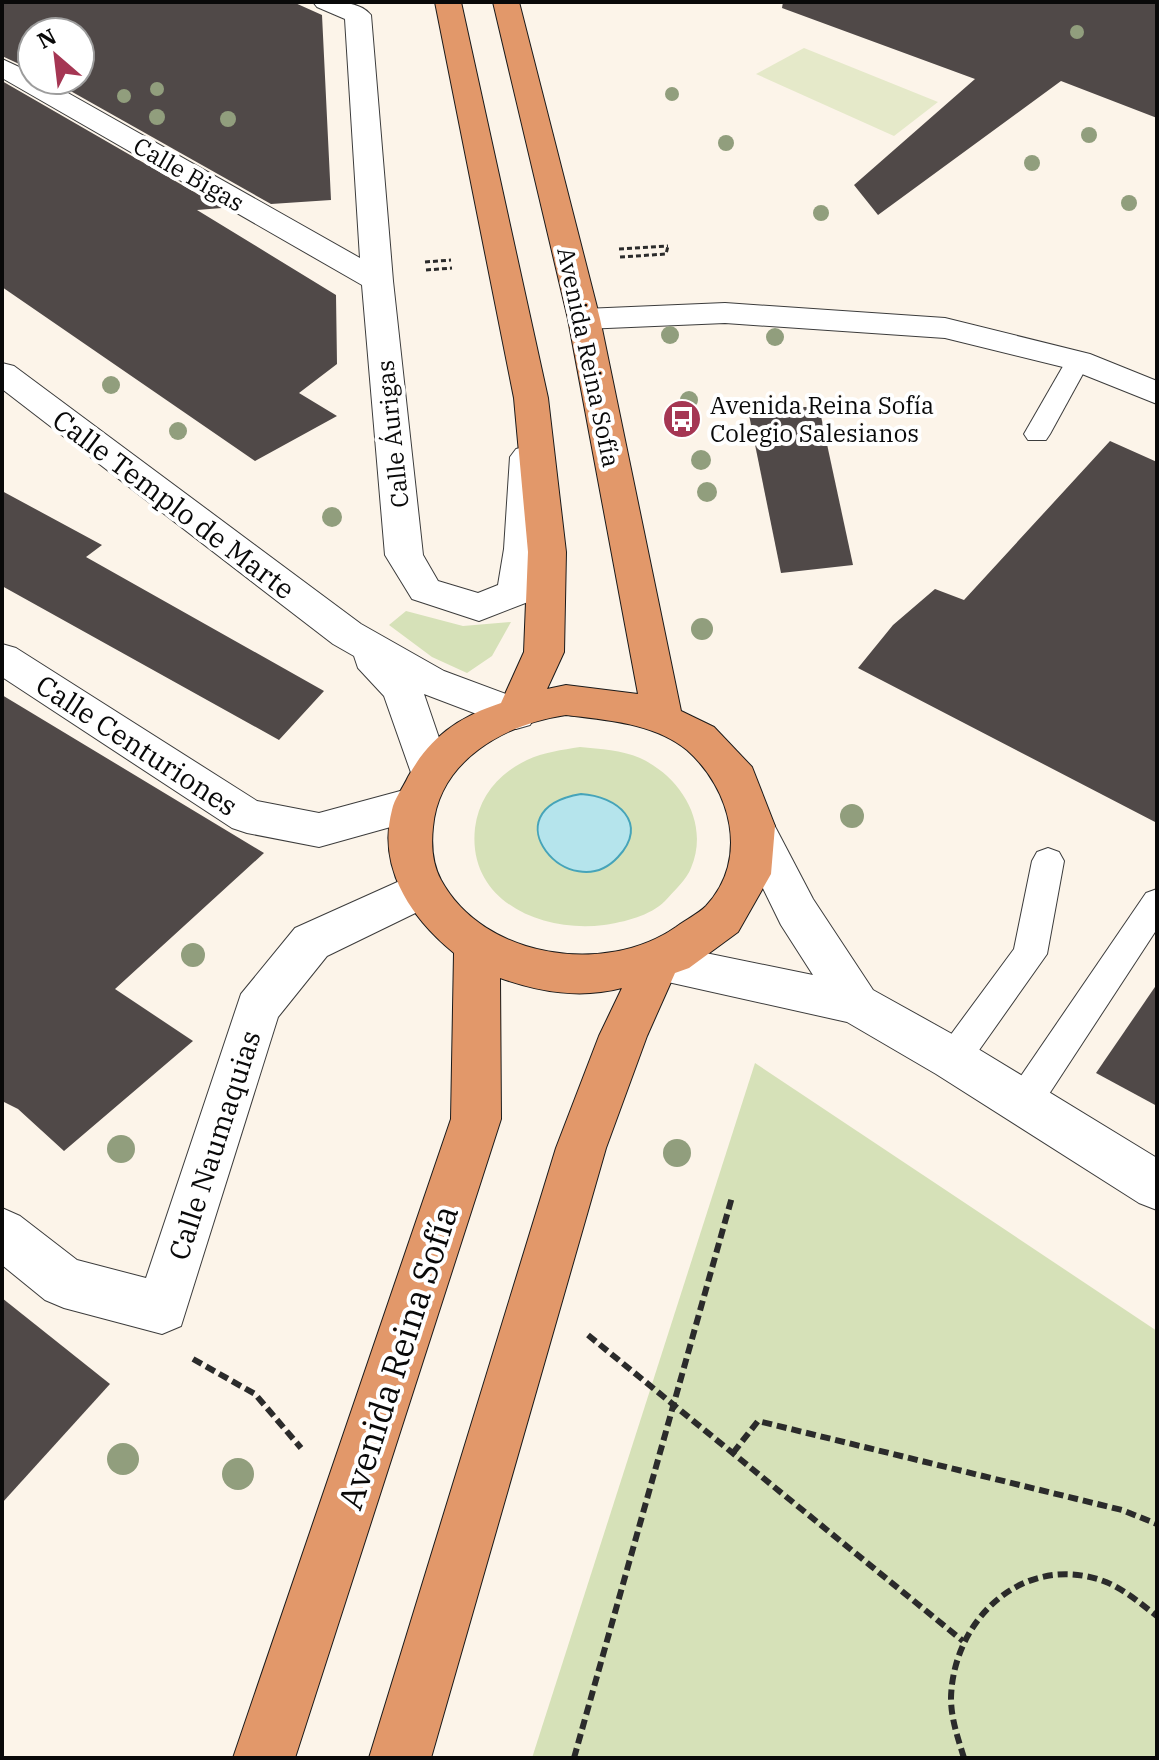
<svg xmlns="http://www.w3.org/2000/svg" width="1159" height="1760" font-family="'IBM Plex Serif',serif">
<style>
.green{fill:#d6e1b8}
.pitch{fill:#e5e9c9}
.water{fill:#b5e4ec;stroke:#46a4b9;stroke-width:2}
.building{fill:#504948}
.lines{fill:none;stroke-linecap:round;stroke-linejoin:round}
.service-casing{stroke:#3c3c3c;stroke-width:2}
.minor-casing{stroke:#3c3c3c;stroke-width:2}
.trunk-casing{stroke:#1a1a1a;stroke-width:2}
.path-far1{stroke:#2b2b2b;stroke-width:3;stroke-dasharray:5 3;stroke-linecap:butt}
.path{stroke:#2b2b2b;stroke-width:6;stroke-dasharray:10 5;stroke-linecap:butt}
.service{fill:#fff;fill-rule:evenodd}
.minor{fill:#fff;fill-rule:evenodd}
.trunk{fill:#e2986a;fill-rule:evenodd}
.tree{fill:#919e7d}
.labels{text-anchor:middle;dominant-baseline:central;stroke-width:8;stroke-linejoin:round;paint-order:stroke}
.far-street-label{font-size:24px;fill:#090909;stroke:#fff}
.far-poi-label{font-size:24px;fill:#090909;stroke:#fff;text-anchor:start}
.street-label{font-size:28px;fill:#090909;stroke:#fff}
.near-street-label{font-size:34px;fill:#090909;stroke:#fff}
</style>
<rect width="100%" height="100%" fill="#fcf4e9"/>
<!-- green -->
<g class="green">
<path d="M406 611 463 626 511 622 492 656 467 673 432 657 389 625Z"/>
<path d="M580 747C601 749 621 750 640 758 681 777 710 823 691 868 687 879 673 892 665 901 650 916 624 922 604 925 541 933 467 901 475 828 479 797 498 774 527 760 544 752 562 750 580 747Z"/>
<path d="M755 1063 1157 1331V1758H532Z"/>
</g>
<!-- pitch -->
<path class="pitch" d="M804 48 938 102 894 136 756 74Z"/>
<!-- water -->
<path class="water" d="M581 794C617 796 650 823 618 857 570 909 486 810 581 794Z"/>
<!-- building -->
<g class="building">
<path d="M2 2H293L322 15 331 200 271 204 51 80H80V32H32V70L2 56Z"/>
<path d="M783 2H1157V118L1061 81 878 215 854 185 975 79 782 8Z"/>
<path d="M2 81 222 208 197 210 336 295 337 364 299 393 337 416 255 461 2 287Z"/>
<path d="M781 407H819L853 565 781 573 748 410Z"/>
<path d="M1110 441 1157 462V823L858 668 893 625 935 589 964 600Z"/>
<path d="M2 491 102 545 86 557 324 691 279 740 2 586Z"/>
<path d="M2 695 264 853 115 989 193 1041 64 1151 18 1109 2 1101Z"/>
<path d="M1157 984V1106L1096 1073Z"/>
<path d="M2 1298 110 1384 2 1503Z"/>
</g>
<g class="lines">
<defs>
<g id="service">
<path d="M1078 354 1087 356 1090 361 1050 434 1046 440H1028L1024 434 1066 361 1069 356Z"/>
<path d="M1048 848 1059 852 1064 861 1047 954 965 1070 953 1074 941 1070 936 1059 941 1048 1014 949 1032 861 1037 852Z"/>
<path d="M1157 889V929L1036 1114 1023 1119 1010 1114 1005 1103 1010 1092 1146 893Z"/>
</g>
<g id="minor">
<path d="M313 2C332 2 359 0 371 15L393 281 423 555 438 581 478 593 498 585 504 549 510 457 516 449 528 446 540 449 546 457 542 549 534 593 528 602 479 621 412 599 385 555 362 285 2 78V59L32 73V80H45L360 258 345 19 317 7Z"/>
<path d="M725 303 945 318 1090 354 1157 381V404L1067 368 945 338 725 323 584 329 573 326 568 319 573 312 584 309Z"/>
<path d="M2 363 14 366 361 624 444 671 530 703 536 714 530 725 516 729 424 694 451 773 445 784 430 789 415 784 384 696 358 668 354 656 333 644 2 389Z"/>
<path d="M2 644 16 648 257 801 319 813 415 787 430 792 436 804 430 816 319 847 247 833 232 828 2 677Z"/>
<path d="M754 810 769 815 813 899 873 990 970 1044 1157 1158V1210L1139 1203 936 1074 847 1022 641 976 634 962 641 948 657 943 813 975 781 925 733 827 739 815Z"/>
<path d="M422 871 438 876 444 889 438 902 327 956 278 1017 181 1326 162 1334 64 1308 45 1300 2 1265V1208L20 1216 77 1260 146 1278 241 994 295 928Z"/>
</g>
<path id="trunk" d="M435 2H461L548 398 566 552 564 652 547 689 566 685 638 694 568 319 493 2H519L600 319 681 711 714 727 752 767 775 826 771 874 738 932 689 968 675 973 647 1036 606 1148 431 1758H369L556 1148 599 1036 622 988C580 999 540 992 500 978L501 1119 295 1758H233L451 1119 454 953C411 918 377 868 392 810 394 799 403 788 408 777 429 738 458 717 501 703L524 652 528 552 514 398ZM566 715C606 720 654 723 687 750 731 789 750 859 706 906 698 914 685 920 676 927 606 976 484 959 441 880 432 863 431 845 433 827 439 760 505 724 566 715Z"/>
</defs>
<!-- service casing -->
<use href="#service" class="service-casing"/>
<!-- minor casing -->
<use href="#minor" class="minor-casing"/>
<!-- trunk casing -->
<use href="#trunk" class="trunk-casing"/>
<!-- path-far1 -->
<g class="path-far1">
<path d="M619 249 668 246"/>
<path d="M620 257 666 254 668 246"/>
<path d="M425 262 451 260"/>
<path d="M426 270 452 268"/>
</g>
<!-- path -->
<g class="path">
<path d="M588 1335 963 1641"/>
<path d="M193 1359 255 1394 301 1448"/>
<path d="M733 1453 758 1421 1122 1510 1157 1524"/>
<path d="M574 1758 732 1197"/>
<path d="M964 1758C958 1738 951 1719 951 1698 953 1618 1025 1551 1106 1582 1125 1590 1141 1604 1157 1616"/>
</g>
<!-- service -->
<use href="#service" class="service"/>
<!-- minor -->
<use href="#minor" class="minor"/>
<!-- trunk -->
<use href="#trunk" class="trunk"/>
</g>
<!-- trees -->
<g class="tree">
<circle cx="1077" cy="32" r="7"/>
<circle cx="157" cy="89" r="7"/>
<circle cx="672" cy="94" r="7"/>
<circle cx="124" cy="96" r="7"/>
<circle cx="157" cy="117" r="8"/>
<circle cx="228" cy="119" r="8"/>
<circle cx="1089" cy="135" r="8"/>
<circle cx="726" cy="143" r="8"/>
<circle cx="1032" cy="163" r="8"/>
<circle cx="1129" cy="203" r="8"/>
<circle cx="821" cy="213" r="8"/>
<circle cx="670" cy="335" r="9"/>
<circle cx="775" cy="337" r="9"/>
<circle cx="111" cy="385" r="9"/>
<circle cx="689" cy="400" r="9"/>
<circle cx="178" cy="431" r="9"/>
<circle cx="701" cy="460" r="10"/>
<circle cx="707" cy="492" r="10"/>
<circle cx="332" cy="517" r="10"/>
<circle cx="702" cy="629" r="11"/>
<circle cx="852" cy="816" r="12"/>
<circle cx="193" cy="955" r="12"/>
<circle cx="121" cy="1149" r="14"/>
<circle cx="677" cy="1153" r="14"/>
<circle cx="123" cy="1459" r="16"/>
<circle cx="238" cy="1474" r="16"/>
</g>
<!-- icons -->
<defs>
<symbol id="bus-disc" viewBox="-11 -11 22 22"><circle r="9.5" fill="#a53653" stroke="#fff"/><path d="M-5-6H5V4H4V6H2V4H-2V6H-4V4H-5ZM-3.5-4V0h7V-4ZM-3.5 1.2v1.5H-2V1.2ZM2 1.2v1.5H3.5V1.2Z" fill="#fff"/></symbol>
</defs>
<g fill-rule="evenodd">
<use href="#bus-disc" x="660" y="397" width="44" height="44"/>
</g>
<g class="labels">
<!-- far-street labels -->
<g class="far-street-label">
<text transform="translate(189 174) rotate(30)">Calle Bigas</text>
<text transform="translate(589 357) rotate(78)">Avenida Reina Sofía</text>
<text transform="translate(392 434) rotate(-96)">Calle Áurigas</text>
</g>
<!-- far-poi labels -->
<g class="far-poi-label">
<text x="710" y="405">Avenida Reina Sofía<tspan x="710" dy="28">Colegio Salesianos</tspan></text>
</g>
<!-- street labels -->
<g class="street-label">
<text transform="translate(174 504) rotate(37)">Calle Templo de Marte</text>
<text transform="translate(137 745) rotate(33)">Calle Centuriones</text>
<text transform="translate(214 1145) rotate(-72)">Calle Naumaquias</text>
</g>
<!-- near-street labels -->
<g class="near-street-label">
<text transform="translate(397 1357) rotate(-72)">Avenida Reina Sofía</text>
</g>
</g>
<!-- border -->
<rect width="1159" height="1760" fill="none" stroke="#090909" stroke-width="8"/>
<!-- north arrow -->
<g transform="translate(56 56) rotate(332)"><circle r="38" fill="#ffffff" stroke="#9d9d9d" stroke-width="2"/>
<path d="M0-6L14 30L0 20L-14 30Z" fill="#a53653"/>
<text y="-12" font-size="22" font-weight="bold" text-anchor="middle" fill="#090909">N</text>
</g>
</svg>
